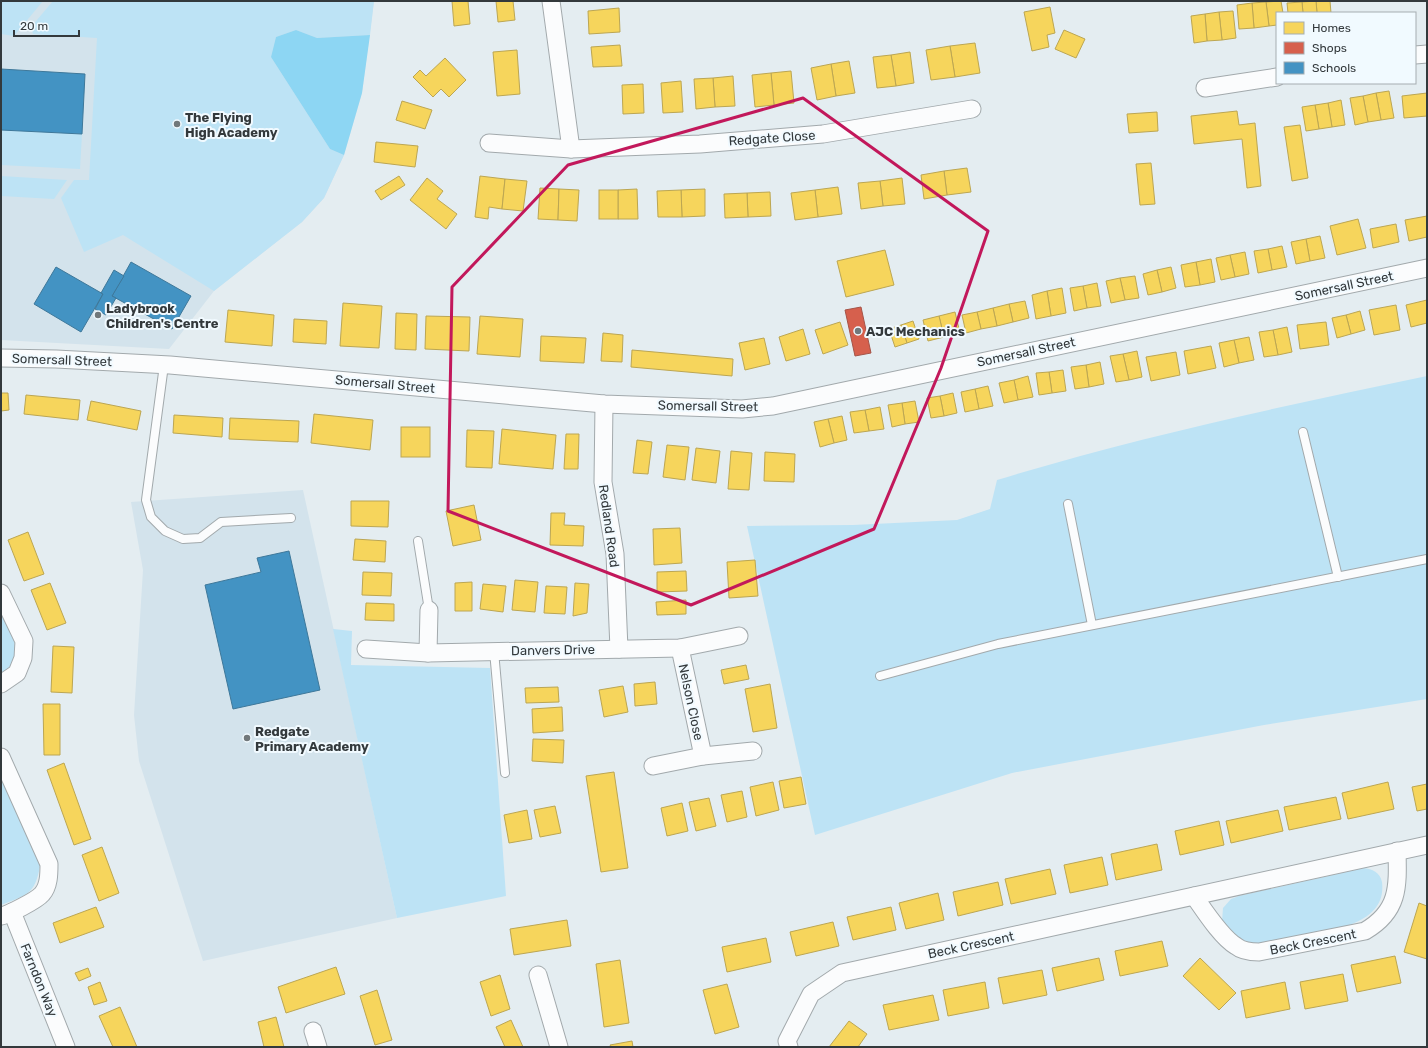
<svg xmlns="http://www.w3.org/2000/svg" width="1428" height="1048" font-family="Rubik,sans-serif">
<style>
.built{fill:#d3e3ec}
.green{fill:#bde3f5}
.forest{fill:#8dd6f3}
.homes{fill:#f6d55c;stroke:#bca652}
.shops{fill:#d6604d;stroke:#a55448}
.schools{fill:#4393c3;stroke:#3e789a}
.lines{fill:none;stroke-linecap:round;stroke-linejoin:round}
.lane-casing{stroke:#a2a9ac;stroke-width:10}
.street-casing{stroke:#a2a9ac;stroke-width:19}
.lane{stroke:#fbfcfd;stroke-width:8}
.street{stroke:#fbfcfd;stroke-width:17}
.marked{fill:none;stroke:#c2185b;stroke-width:3;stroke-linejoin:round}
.poi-dot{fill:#71787b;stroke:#f1faff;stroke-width:1.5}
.labels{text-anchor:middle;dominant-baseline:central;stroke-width:4;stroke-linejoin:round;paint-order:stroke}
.poi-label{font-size:13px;font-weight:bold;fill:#33393c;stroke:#f1faff;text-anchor:start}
.street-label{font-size:13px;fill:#33393c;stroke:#f1faff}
</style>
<rect width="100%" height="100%" fill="#e4edf1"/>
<!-- built -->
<g class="built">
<path d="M1 1H374L362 93 344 155 324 198 302 222 214 291 169 349 1 340Z"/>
<path d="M303 490 397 918 203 961 139 761 134 715 143 570 131 502Z"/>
</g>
<!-- green -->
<g class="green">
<path d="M1 1H43L14 36 1 34Z"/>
<path d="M53 1H374L370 35 317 38 296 30 276 37 271 57 330 149 344 155 324 198 302 222 214 291 123 235 84 252 61 198 74 180H89L97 38 33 34 31 27Z"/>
<path d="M1 130 82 134 80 169 1 165Z"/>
<path d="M1 176 67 180 54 199 1 196Z"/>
<path d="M1427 376V699L1264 725 1012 773 815 835 747 526 853 525 957 520 990 509 997 480C1138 437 1283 406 1427 376Z"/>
<path d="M1 611C12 635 27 655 1 675Z"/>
<path d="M333 629 352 631 351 665 490 668 506 896 397 918Z"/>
<path d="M1 775 40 866C35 895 26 895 1 905Z"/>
<path d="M1364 868C1372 869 1380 872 1382 882 1387 922 1338 929 1309 935 1292 938 1275 942 1258 945 1241 942 1234 934 1222 922L1223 908 1231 899 1239 896Z"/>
</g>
<!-- forest -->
<path class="forest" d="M296 30 317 38 370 35 362 93 344 155 330 149 271 57 276 37Z"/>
<!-- homes -->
<g class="homes">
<path d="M452 1H468L470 24 454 26Z"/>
<path d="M496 1H513L515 20 498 22Z"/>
<path d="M1281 1 1283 13H1277V25L1269 26 1266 2Z"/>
<path d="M1316 1H1330L1331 13H1317Z"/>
<path d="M1316 1 1317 13H1303L1302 2Z"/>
<path d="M1266 2 1269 26 1254 28 1252 3Z"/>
<path d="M1302 2 1303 13H1288L1287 3Z"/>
<path d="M1252 3 1254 28 1239 29 1237 5Z"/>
<path d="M1050 7 1055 33 1047 35 1049 47 1032 51 1024 12Z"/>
<path d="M619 8 620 32 589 34 588 11Z"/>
<path d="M1233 11 1236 38 1222 40 1219 12Z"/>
<path d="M1219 12 1222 40 1207 41 1205 14Z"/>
<path d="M1205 14 1207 41 1194 43 1191 16Z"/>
<path d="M1064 30 1085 39 1076 58 1055 49Z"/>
<path d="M975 43 980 73 955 77 950 46Z"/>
<path d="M620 45 622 66 593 67 591 47Z"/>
<path d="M950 46 955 77 931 80 926 50Z"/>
<path d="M517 50 520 94 497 96 493 52Z"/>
<path d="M910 52 914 83 896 86 891 55Z"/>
<path d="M891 55 896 86 877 88 873 57Z"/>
<path d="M445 58 466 80 449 97 441 89 433 97 413 77 420 70 426 76Z"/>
<path d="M849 61 855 93 836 96 831 64Z"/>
<path d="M831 64 836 96 817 100 811 68Z"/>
<path d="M791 71 794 103 774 105 771 73Z"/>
<path d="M771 73 774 105 755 107 752 75Z"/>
<path d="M733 76 735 106 715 107 713 78Z"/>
<path d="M713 78 715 107 696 109 694 79Z"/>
<path d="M681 81 683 112 663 113 661 83Z"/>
<path d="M643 84 644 113 623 114 622 85Z"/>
<path d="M1389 91 1394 118 1381 120 1376 93Z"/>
<path d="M1376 93 1381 120 1368 122 1363 96Z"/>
<path d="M1427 93V116L1404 118 1402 96Z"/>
<path d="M1363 96 1368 122 1355 125 1350 98Z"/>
<path d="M1341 100 1345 125 1332 127 1328 103Z"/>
<path d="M402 101 432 110 425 129 396 120Z"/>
<path d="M1328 103 1332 127 1319 129 1315 105Z"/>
<path d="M1315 105 1319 129 1306 131 1302 107Z"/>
<path d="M1237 111 1239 125 1255 123 1261 186 1247 188 1242 139 1194 144 1191 116Z"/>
<path d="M1157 112 1158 131 1129 133 1127 114Z"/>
<path d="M1300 125 1308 178 1292 181 1284 127Z"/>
<path d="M376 142 418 146 415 167 374 162Z"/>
<path d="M1151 163 1155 204 1140 205 1136 164Z"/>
<path d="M967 168 971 192 947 195 944 171Z"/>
<path d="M944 171 947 195 924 199 921 175Z"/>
<path d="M399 176 405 185 381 200 375 191Z"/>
<path d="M480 176 505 179 502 209 489 207 488 219 475 217Z"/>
<path d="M427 178 443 191 437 199 457 214 446 229 410 200Z"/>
<path d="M902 178 905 204 883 206 880 181Z"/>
<path d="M505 179 527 181 523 211 502 209Z"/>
<path d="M880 181 883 206 861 209 858 183Z"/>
<path d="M838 187 842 214 818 217 815 190Z"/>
<path d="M540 188 559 189 558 220 538 219Z"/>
<path d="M559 189 579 190 577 221 558 220Z"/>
<path d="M637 189 638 219H618V190Z"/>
<path d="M705 189V216L682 217 681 190Z"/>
<rect x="599" y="190" width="19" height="29"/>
<path d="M681 190 682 217H658L657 191Z"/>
<path d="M815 190 818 217 795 220 791 193Z"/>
<path d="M770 192 771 216 748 217 747 193Z"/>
<path d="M747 193 748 217 725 218 724 194Z"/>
<path d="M1427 216V237L1409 241 1405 220Z"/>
<path d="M1358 219 1366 248 1337 255 1330 226Z"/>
<path d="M1396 224 1399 242 1373 248 1370 229Z"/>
<path d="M1320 236 1325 258 1310 261 1306 239Z"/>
<path d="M1306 239 1310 261 1296 264 1291 242Z"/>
<path d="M1282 246 1287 267 1272 270 1268 249Z"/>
<path d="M1268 249 1272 270 1258 273 1254 251Z"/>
<path d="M885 250 894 285 846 297 837 261Z"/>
<path d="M1245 252 1249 274 1235 277 1230 255Z"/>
<path d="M1230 255 1235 277 1221 280 1216 258Z"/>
<path d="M1211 259 1215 282 1200 285 1196 262Z"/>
<path d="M1196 262 1200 285 1185 287 1181 265Z"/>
<path d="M1171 267 1176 288 1162 292 1157 270Z"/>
<path d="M1157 270 1162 292 1148 295 1143 274Z"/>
<path d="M1135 276 1139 298 1125 300 1120 278Z"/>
<path d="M1120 278 1125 300 1111 303 1106 281Z"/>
<path d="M1097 283 1101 306 1087 308 1083 286Z"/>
<path d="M1083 286 1087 308 1074 311 1070 288Z"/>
<path d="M1062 288 1066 313 1051 316 1047 291Z"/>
<path d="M1047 291 1051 316 1036 319 1032 295Z"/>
<path d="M1427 300V323L1411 327 1406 305Z"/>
<path d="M1025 301 1029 318 1013 322 1009 304Z"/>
<path d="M343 303 382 306 379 348 340 346Z"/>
<path d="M1009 304 1013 322 997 326 993 308Z"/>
<path d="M1396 305 1400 330 1374 335 1369 310Z"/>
<path d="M993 308 997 326 981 329 977 312Z"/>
<path d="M228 310 274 315 272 346 225 342Z"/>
<path d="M1360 311 1365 330 1351 334 1346 315Z"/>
<path d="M955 312 960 333 944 337 939 316Z"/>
<path d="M977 312 981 329 966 333 962 315Z"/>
<path d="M396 313 417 314 416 350 395 349Z"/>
<path d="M1346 315 1351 334 1337 338 1332 318Z"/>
<path d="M426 316 470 317 469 351 425 349Z"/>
<path d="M480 316 523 319 520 357 477 354Z"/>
<path d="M939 316 944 337 928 341 923 320Z"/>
<path d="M294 319 327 321 326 344 293 342Z"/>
<path d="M913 321 919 339 907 343 901 325Z"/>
<path d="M840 322 848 345 823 354 815 330Z"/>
<path d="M1326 322 1329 345 1300 349 1297 325Z"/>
<path d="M901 325 907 343 895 347 889 329Z"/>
<path d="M1287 327 1292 352 1278 355 1273 330Z"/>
<path d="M803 329 810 354 786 361 779 337Z"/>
<path d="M1273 330 1278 355 1264 357 1259 332Z"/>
<path d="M603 333 623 335 622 362 601 361Z"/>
<path d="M541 336 586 338 584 363 540 361Z"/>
<path d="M1249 337 1254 360 1239 363 1234 340Z"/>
<path d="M764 338 770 364 745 370 739 343Z"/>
<path d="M1234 340 1239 363 1224 367 1219 343Z"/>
<path d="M1211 346 1216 368 1188 374 1184 351Z"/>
<path d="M632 350 733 359 732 376 631 367Z"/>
<path d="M1137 351 1142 377 1129 380 1123 354Z"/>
<path d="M1176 352 1180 375 1151 381 1146 357Z"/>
<path d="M1123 354 1129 380 1116 382 1110 356Z"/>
<path d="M1100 362 1104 384 1089 387 1086 365Z"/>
<path d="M1086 365 1089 387 1075 389 1071 367Z"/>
<path d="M1063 370 1066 391 1052 393 1049 372Z"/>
<path d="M1049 372 1052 393 1039 395 1036 373Z"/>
<path d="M1028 376 1033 397 1018 400 1014 380Z"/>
<path d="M1014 380 1018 400 1004 403 999 383Z"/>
<path d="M988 386 993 406 979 409 975 389Z"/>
<path d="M975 389 979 409 965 412 961 392Z"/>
<path d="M1 393H8L9 410 1 411Z"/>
<path d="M953 393 957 413 944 416 940 396Z"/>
<path d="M26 395 80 400 78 420 24 414Z"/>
<path d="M940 396 944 416 931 418 927 398Z"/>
<path d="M91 401 141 411 137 430 87 420Z"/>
<path d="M915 401 919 422 905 424 902 403Z"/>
<path d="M902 403 905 424 892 427 888 405Z"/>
<path d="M880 407 884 429 869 431 865 410Z"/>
<path d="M865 410 869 431 854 433 850 412Z"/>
<path d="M314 414 373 420 370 450 311 443Z"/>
<path d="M174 415 223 418 222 437 173 433Z"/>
<path d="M842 416 847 440 834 443 828 419Z"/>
<path d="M230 418 299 421 298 442 229 439Z"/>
<path d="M828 419 834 443 820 447 814 422Z"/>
<rect x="401" y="427" width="29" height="30"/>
<path d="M502 429 556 435 553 469 499 464Z"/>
<path d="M467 430 494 431 492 468 466 467Z"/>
<path d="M566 434H579L578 469H564Z"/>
<path d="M637 440 652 442 648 474 633 473Z"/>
<path d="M667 445 689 447 685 480 663 477Z"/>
<path d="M696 448 720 451 716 483 692 480Z"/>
<path d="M731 451 752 453 749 490 728 489Z"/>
<path d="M765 452 795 454 794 482 764 481Z"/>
<path d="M351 501H389L388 527 351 526Z"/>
<path d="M474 505 481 540 453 546 446 511Z"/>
<path d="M551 513H565L564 525 584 526 583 546 550 545Z"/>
<path d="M680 528 682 563 654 565 653 529Z"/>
<path d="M28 532 44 574 24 581 8 540Z"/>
<path d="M355 539 386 541 385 562 353 560Z"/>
<path d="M755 560 758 596 729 598 727 562Z"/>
<path d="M686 571 687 591 657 592V572Z"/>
<path d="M363 572 392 573 391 596 362 595Z"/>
<path d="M515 580 538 582 535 612 512 610Z"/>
<path d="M472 582V611H455V583Z"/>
<path d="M50 583 66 623 47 630 31 590Z"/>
<path d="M575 583 589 584 587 613 573 616Z"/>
<path d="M483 584 506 586 503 612 480 609Z"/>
<path d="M546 586 567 587 565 614 544 613Z"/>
<path d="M686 600V614L657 615 656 602Z"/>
<path d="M366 603 394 604V621L365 620Z"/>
<path d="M53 646 74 647 72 693 51 692Z"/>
<path d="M746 665 749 679 724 684 721 670Z"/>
<path d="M655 682 657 704 635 706 634 684Z"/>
<path d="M770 684 777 728 753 732 745 689Z"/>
<path d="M623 686 628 712 604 717 599 690Z"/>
<path d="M558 687 559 702 526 703 525 688Z"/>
<path d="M43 704H60V755H44Z"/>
<path d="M562 707 563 731 533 733 532 709Z"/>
<path d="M533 739 564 740 563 763 532 761Z"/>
<path d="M64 763 91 839 74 845 47 770Z"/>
<path d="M614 772 628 868 601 872 586 776Z"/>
<path d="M801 777 806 804 784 808 779 781Z"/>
<path d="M773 782 779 810 756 816 750 787Z"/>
<path d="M1388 782 1394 809 1348 819 1342 793Z"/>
<path d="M1427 784V809L1417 811 1412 787Z"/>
<path d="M742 791 747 817 727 822 721 795Z"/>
<path d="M1336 797 1341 819 1289 830 1284 807Z"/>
<path d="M709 798 716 826 696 831 689 802Z"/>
<path d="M682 803 688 831 667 836 661 808Z"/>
<path d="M555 806 561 833 540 837 534 810Z"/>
<path d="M527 810 532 839 509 843 504 815Z"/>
<path d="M1278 810 1283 831 1231 843 1226 821Z"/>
<path d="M1219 821 1224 845 1180 855 1175 831Z"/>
<path d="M1157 844 1162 870 1116 880 1111 854Z"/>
<path d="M102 847 119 893 99 901 82 855Z"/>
<path d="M1102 857 1108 885 1070 893 1064 865Z"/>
<path d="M1050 869 1056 894 1011 904 1005 879Z"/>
<path d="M998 882 1003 905 958 916 953 892Z"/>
<path d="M938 893 944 920 906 929 899 903Z"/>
<path d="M1419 903 1427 906V959L1404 952Z"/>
<path d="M96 907 104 927 60 943 53 923Z"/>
<path d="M891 907 896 930 853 940 847 917Z"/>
<path d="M567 920 571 946 514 955 510 929Z"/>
<path d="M833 922 839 946 796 956 790 932Z"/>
<path d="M766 938 771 962 727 972 722 947Z"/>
<path d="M1162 941 1168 966 1120 976 1115 951Z"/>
<path d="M1395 956 1401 983 1357 992 1351 965Z"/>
<path d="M1099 958 1104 980 1057 991 1052 968Z"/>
<path d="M1200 958 1236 993 1219 1010 1183 976Z"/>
<path d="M620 960 629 1023 604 1027 596 964Z"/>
<path d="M336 967 345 994 286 1013 278 987Z"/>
<path d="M88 968 91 976 79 981 75 973Z"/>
<path d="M1042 970 1047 995 1003 1004 998 978Z"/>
<path d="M1343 974 1348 1001 1305 1009 1300 982Z"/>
<path d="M500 975 510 1009 491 1016 480 982Z"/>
<path d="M100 982 107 1001 94 1005 88 987Z"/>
<path d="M985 982 989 1008 948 1016 943 990Z"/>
<path d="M1285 982 1290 1009 1246 1018 1241 991Z"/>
<path d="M727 984 739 1027 715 1034 703 990Z"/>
<path d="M377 990 392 1040 375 1045 360 996Z"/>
<path d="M933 995 939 1020 889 1030 883 1005Z"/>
<path d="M120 1007 137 1047H113L99 1016Z"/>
<path d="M276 1017 284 1047H264L258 1022Z"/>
<path d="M511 1020 523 1047H505L496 1027Z"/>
<path d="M849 1021 867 1034 858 1047H829Z"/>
<path d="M632 1041 633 1047H611L610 1045Z"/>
</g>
<!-- shops -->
<path class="shops" d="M861 307 871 353 855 356 845 310Z"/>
<!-- schools -->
<g class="schools">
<path d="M1 69 85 74 82 134 1 130Z"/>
<path d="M131 262 191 296 172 329 112 296Z"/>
<path d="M56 267 103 294 81 332 34 304Z"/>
<path d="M114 270 124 276 112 296 116 298 106 315 95 309 103 294 101 293Z"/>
<path d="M289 551 320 690 233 709 205 585 261 572 257 558Z"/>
</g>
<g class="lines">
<defs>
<g id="lane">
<path d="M164 365 146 500 151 517 165 531 183 539 200 538 221 522 291 518"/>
<path d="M1303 432 1338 577"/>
<path d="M1068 504 1092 625"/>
<path d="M418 541 429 610"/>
<path d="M494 651 505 773"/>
<path d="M880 676 998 644 1427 559"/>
</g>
<g id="street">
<path d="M551 1 571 149"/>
<path d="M1415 55 1427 54"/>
<path d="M1205 88 1277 77"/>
<path d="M489 143 571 149 700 144 823 134 972 109"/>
<path d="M1 358 56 359 170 365 604 404 742 409 773 406 1427 268"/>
<path d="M604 404 603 482 615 554 619 649"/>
<path d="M1 593 24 641 23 658 17 673 1 684"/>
<path d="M680 648 703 756"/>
<path d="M366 649 428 653 680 648 739 636"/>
<path d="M428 653 429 610"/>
<path d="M1 757 49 864C49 874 49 886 42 894 37 900 8 915 1 916"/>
<path d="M653 766 703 756 753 751"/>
<path d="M1194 896C1204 910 1221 937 1236 946 1242 951 1251 952 1259 952L1365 931C1399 911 1398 887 1397 851"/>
<path d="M12 912 66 1047"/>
<path d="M538 975 559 1047"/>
<path d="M313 1031 318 1047"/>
<path d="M789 1047 787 1041 811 994 842 973 1427 845"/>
</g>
</defs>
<!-- lane casing -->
<use href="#lane" class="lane-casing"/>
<!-- street casing -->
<use href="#street" class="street-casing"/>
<!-- lane -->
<use href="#lane" class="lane"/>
<!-- street -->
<use href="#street" class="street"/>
</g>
<!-- marked area -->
<path class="marked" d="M803 98 988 231 941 368 874 529 691 605 448 511 452 287 568 165Z"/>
<!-- markers -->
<g class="poi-dot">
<circle cx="177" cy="124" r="4"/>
<circle cx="98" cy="315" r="4"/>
<circle cx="858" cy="331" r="4"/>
<circle cx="247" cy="738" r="4"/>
</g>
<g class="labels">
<!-- poi labels -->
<g class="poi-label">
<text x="185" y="117">The Flying<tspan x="185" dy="15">High Academy</tspan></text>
<text x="106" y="308">Ladybrook<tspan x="106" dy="15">Children's Centre</tspan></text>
<text x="866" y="331">AJC Mechanics</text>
<text x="255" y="731">Redgate<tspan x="255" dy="15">Primary Academy</tspan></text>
</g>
<!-- street labels -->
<g class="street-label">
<text transform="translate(772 138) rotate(-4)">Redgate Close</text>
<text transform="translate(1344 286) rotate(-12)">Somersall Street</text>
<text transform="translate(1026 352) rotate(-12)">Somersall Street</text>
<text transform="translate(62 360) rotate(2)">Somersall Street</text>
<text transform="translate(385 384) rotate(5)">Somersall Street</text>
<text transform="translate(708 406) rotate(1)">Somersall Street</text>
<text transform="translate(609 526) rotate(82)">Redland Road</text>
<text transform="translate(553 650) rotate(-1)">Danvers Drive</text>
<text transform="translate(691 702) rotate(78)">Nelson Close</text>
<text transform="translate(1313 942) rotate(-11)">Beck Crescent</text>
<text transform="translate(971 945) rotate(-12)">Beck Crescent</text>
<text transform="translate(39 980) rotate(68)">Farndon Way</text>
</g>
</g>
<!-- border -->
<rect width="1428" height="1048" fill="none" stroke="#33393c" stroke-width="4"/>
<!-- legend -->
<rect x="1276" y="12" width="140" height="72" fill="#f1faff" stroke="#a5adb1"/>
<rect x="1284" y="22" width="20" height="12" fill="#f6d55c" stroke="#a5adb1"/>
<text x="1312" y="32" font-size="12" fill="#33393c">Homes</text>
<rect x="1284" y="42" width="20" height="12" fill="#d6604d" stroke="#a5adb1"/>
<text x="1312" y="52" font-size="12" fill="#33393c">Shops</text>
<rect x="1284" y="62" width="20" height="12" fill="#4393c3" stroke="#a5adb1"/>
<text x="1312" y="72" font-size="12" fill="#33393c">Schools</text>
<!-- scale -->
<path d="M14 30v6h65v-6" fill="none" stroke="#33393c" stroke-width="2"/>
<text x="20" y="30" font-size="12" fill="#33393c" stroke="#f1faff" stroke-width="3" paint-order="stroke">20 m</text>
</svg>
